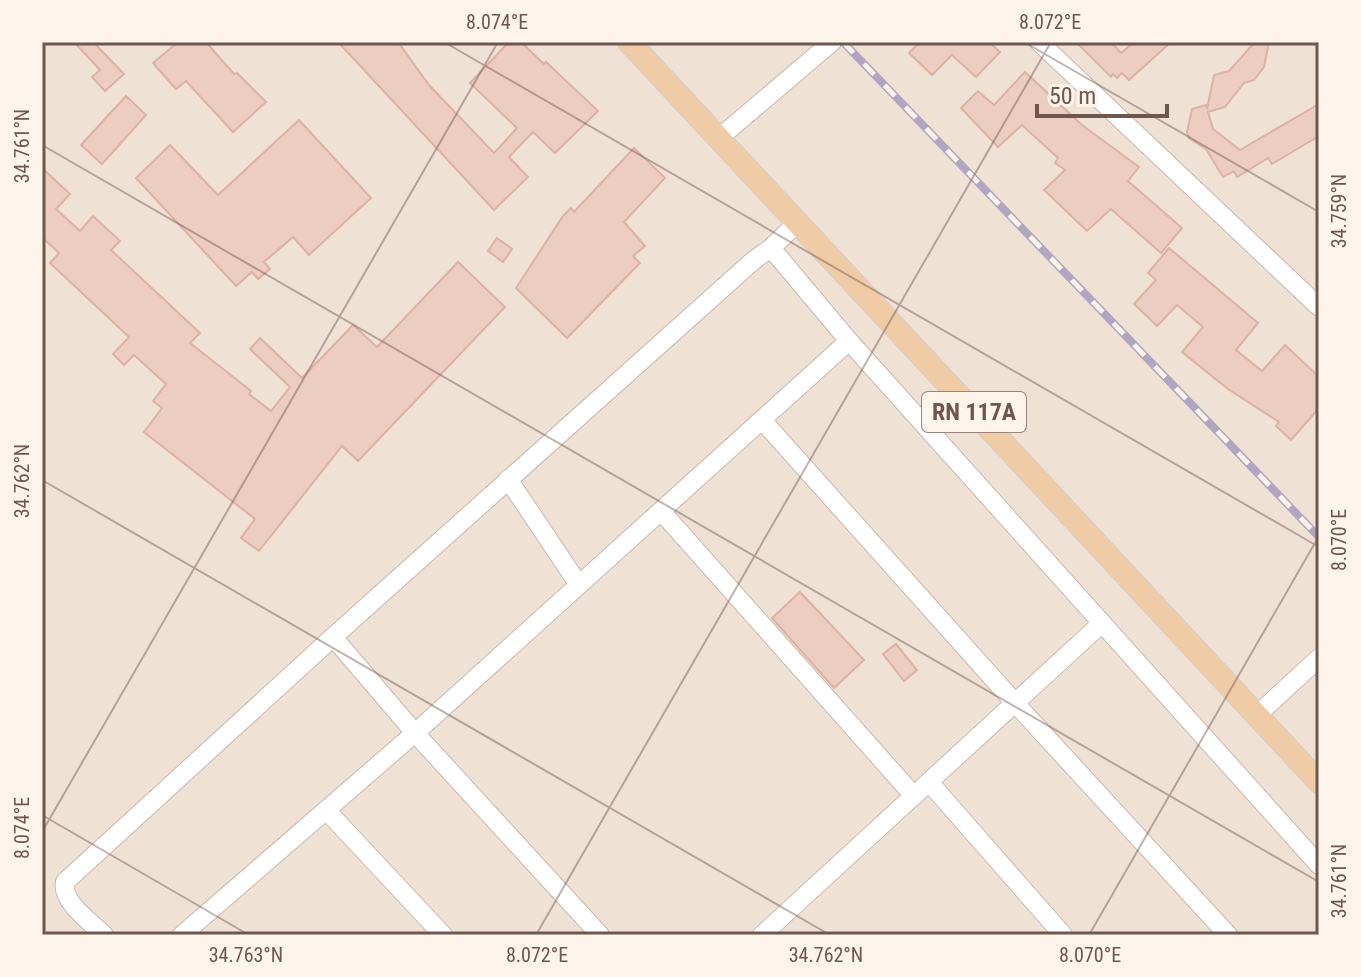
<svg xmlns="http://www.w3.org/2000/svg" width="1361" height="977" font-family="'Roboto Condensed',sans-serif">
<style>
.residential{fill:#f0e1d5}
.building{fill:#ebcdc1;stroke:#dcb2a4;stroke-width:2}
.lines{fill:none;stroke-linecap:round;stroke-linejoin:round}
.minor-casing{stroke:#c9b7ae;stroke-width:20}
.major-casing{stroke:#d4ccca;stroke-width:24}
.minor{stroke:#fff;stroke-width:18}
.major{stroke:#f0cca6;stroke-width:22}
.rail-casing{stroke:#b1a6c1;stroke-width:8}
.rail{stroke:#fdf4ec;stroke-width:5;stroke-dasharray:15;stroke-linecap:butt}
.ticks{fill:none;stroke:#6f564e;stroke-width:2;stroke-opacity:0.45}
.labels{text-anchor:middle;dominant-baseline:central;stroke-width:8;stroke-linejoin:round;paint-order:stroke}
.shield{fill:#fdf4ec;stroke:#9a857d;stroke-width:2}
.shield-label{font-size:24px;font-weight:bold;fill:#6f564e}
.neatline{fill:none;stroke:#6f564e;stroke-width:3}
.ticks-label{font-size:20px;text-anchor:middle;fill:#6f564e}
</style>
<rect width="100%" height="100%" fill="#f9f0e6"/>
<!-- residential -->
<rect class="residential" x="42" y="42" width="1277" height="893"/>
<!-- building -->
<g class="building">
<path d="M74 42H93L124 74 105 91 92 77 100 70Z"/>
<path d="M178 42H206L234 74 237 73 266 102 233 132 186 81 176 89 153 63Z"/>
<path d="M338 42H398L429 85 494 153 517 128 470 83 509 42H521L544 64 546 62 598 111 555 153 533 132 509 157 528 177 494 210Z"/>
<path d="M920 42H989L1000 52 976 77 952 55 932 75 909 53Z"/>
<path d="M1076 42H1111L1121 53 1134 42H1171L1129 80 1122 73 1117 78 1113 74 1111 77Z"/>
<path d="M1255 42H1269L1264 67 1254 80 1244 83 1225 107 1208 112 1213 129 1240 150 1319 104V136L1272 164 1268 158 1237 177 1234 171 1223 177 1206 149 1189 138 1187 132 1192 109 1206 105 1207 109 1214 75 1229 71Z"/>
<path d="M1025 72 1082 125 1139 167 1128 181 1182 228 1161 253 1111 209 1087 231 1044 190 1065 170 1055 163 1058 158 1022 125 998 147 961 108 978 91 994 105Z"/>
<path d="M126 96 146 115 102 164 81 145Z"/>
<path d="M299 120 371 198 309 255 293 237 264 262 270 269 258 279 252 272 236 286 136 178 170 145 218 195Z"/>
<path d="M634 148 665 178 624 222 645 246 633 256 640 263 567 338 516 288 563 216 571 208 574 212Z"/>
<path d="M42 168 70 194 56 209 80 231 93 216 120 241 111 250 200 333 190 343 251 391 249 394 271 411 290 387 250 349 260 338 302 378 353 325 377 347 458 262 505 307 358 461 342 446 259 551 241 538 255 519 144 432 162 408 153 401 166 384 134 355 124 365 113 354 129 337 50 263 59 253 42 237Z"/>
<path d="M497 238 512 249 503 262 488 251Z"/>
<path d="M1169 248 1258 323 1236 350 1262 371 1285 345 1319 377V408L1291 440 1276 426 1279 422 1228 389 1182 352 1203 327 1177 305 1157 326 1134 304 1156 280 1148 273Z"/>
<path d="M800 592 864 660 834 688 772 618Z"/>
<path d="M896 644 917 670 904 681 883 654Z"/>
</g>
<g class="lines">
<defs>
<g id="minor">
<path d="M1039 42 1319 307"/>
<path d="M719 138 832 42"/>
<path d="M771 248 797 223"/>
<path d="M762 420 1015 703 1228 935"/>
<path d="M508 479 579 585"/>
<path d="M661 511 914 796"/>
<path d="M333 637 415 733 600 935"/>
<path d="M1257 715 1319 658"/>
<path d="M929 782 1063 935"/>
<path d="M326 810 443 935"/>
<path d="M104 935C91 922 61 902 65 882L333 637 754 260 771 248 849 341 1319 865"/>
<path d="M182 935 415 733 849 341"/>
<path d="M762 935 1102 623"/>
</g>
<path id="major" d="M629 42 1319 782"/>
</defs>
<!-- minor casing -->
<use href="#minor" class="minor-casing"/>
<!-- major casing -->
<use href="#major" class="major-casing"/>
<!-- minor -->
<use href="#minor" class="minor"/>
<!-- major -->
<use href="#major" class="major"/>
<defs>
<path id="rail" d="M843 42 1319 537"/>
</defs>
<!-- rail casing -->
<use href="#rail" class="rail-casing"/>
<!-- rail -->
<use href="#rail" class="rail"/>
</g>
<!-- ticks -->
<path class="ticks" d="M444 42 1319 547M1024 42 1319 212M42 145 1319 882M42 480 830 935M42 815 249 935M42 832 498 42M536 935 1051 42M1089 935 1319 536"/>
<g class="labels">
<!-- shield labels -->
<rect class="shield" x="922" y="392" width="104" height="40" rx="6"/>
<g class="shield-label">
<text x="974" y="412">RN 117A</text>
</g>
</g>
<!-- border -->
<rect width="1361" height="977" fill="none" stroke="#fdf4ec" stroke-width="88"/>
<!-- scale -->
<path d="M1037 104v12h130v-12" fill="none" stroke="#6f564e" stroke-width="4"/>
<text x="1049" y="104" font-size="24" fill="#6f564e" stroke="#fdf4ec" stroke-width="6" paint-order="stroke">50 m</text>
<rect x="44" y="44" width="1273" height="889" class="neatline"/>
<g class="ticks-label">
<text x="497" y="29">8.074°E</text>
<text x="1050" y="29">8.072°E</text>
<text transform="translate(22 146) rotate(-90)" y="7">34.761°N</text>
<text transform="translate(1339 211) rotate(-90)" y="7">34.759°N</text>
<text transform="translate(22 481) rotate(-90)" y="7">34.762°N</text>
<text transform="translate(1339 540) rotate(-90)" y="7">8.070°E</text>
<text transform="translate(22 828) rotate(-90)" y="7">8.074°E</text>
<text transform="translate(1339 881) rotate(-90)" y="7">34.761°N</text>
<text x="246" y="962">34.763°N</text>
<text x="537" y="962">8.072°E</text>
<text x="826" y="962">34.762°N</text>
<text x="1090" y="962">8.070°E</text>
</g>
</svg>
